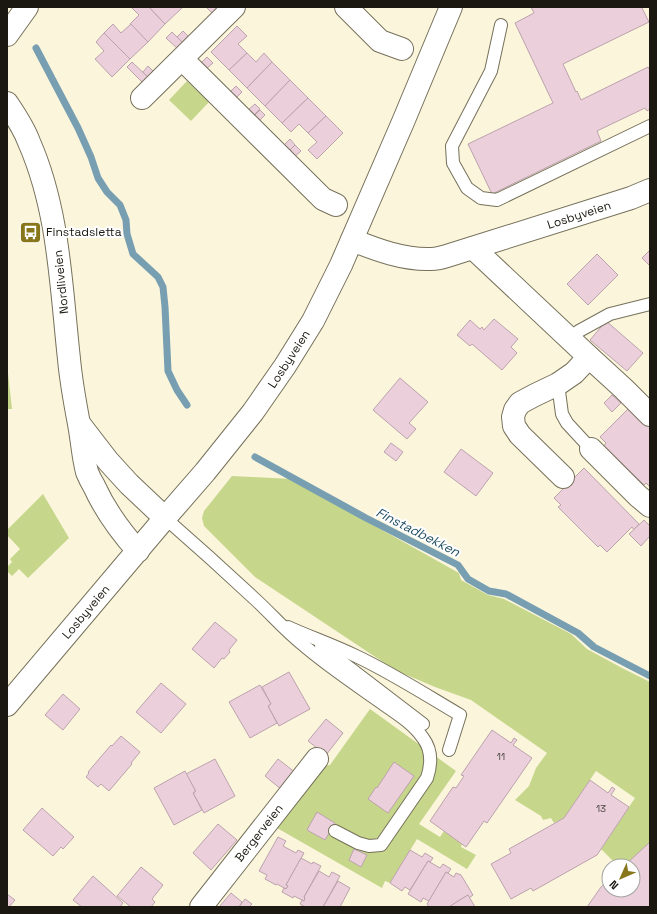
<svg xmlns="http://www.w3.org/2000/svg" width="657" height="914" font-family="'Space Grotesk',sans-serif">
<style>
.green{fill:#c6d78b}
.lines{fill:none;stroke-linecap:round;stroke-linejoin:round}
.stream{stroke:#779fb1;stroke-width:7}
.building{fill:#ebd0db;stroke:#bca2ad}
.lane-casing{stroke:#76715b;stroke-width:14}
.street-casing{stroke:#76715b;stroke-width:24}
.secondary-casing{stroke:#76715b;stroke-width:24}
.lane{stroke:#fff;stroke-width:12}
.street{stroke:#fff;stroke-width:22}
.secondary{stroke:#fff;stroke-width:22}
.labels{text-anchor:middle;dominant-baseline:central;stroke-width:4;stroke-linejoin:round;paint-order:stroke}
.number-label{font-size:10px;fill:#4e4643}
.street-label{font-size:12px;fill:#1a1810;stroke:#fff}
.poi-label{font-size:12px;fill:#1a1810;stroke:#fff;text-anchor:start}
.water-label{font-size:13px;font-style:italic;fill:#235064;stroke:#fff}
</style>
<rect width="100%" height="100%" fill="#fbf5dc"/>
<!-- green -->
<g class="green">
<path d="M187 81 209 102 191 121 169 100Z"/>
<path d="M7 364 12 409H7Z"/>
<path d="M232 476 291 479 459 573 461 580 488 595 504 599 571 634 587 649 622 668 650 682V842L624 866H618L601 849 635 798 596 771 564 818 554 823 551 818 543 820 541 816 515 800 529 786 536 768 547 753 471 700 435 687 395 670 255 577 204 526 202 518 204 511Z"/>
<path d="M43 494 69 538 28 578 19 569 12 576 7 571V567L12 562 10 559 20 549 7 535V530Z"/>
<path d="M370 709 456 771 419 824 440 837 444 831 462 844 461 847 476 855 467 869 417 839 390 883 385 881 382 888 277 828 321 766 330 765Z"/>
</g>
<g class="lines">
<!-- stream -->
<g class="stream">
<path d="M36 48 78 128 91 157 98 178 107 192 120 205 126 220 127 234 133 254 158 277 163 287 165 307 168 371 177 390 187 405"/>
<path d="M255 457 366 518 458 565 468 579 489 591 506 594 578 633 594 647 650 676"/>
</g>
</g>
<!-- building -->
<g class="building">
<path d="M131 7H149L165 24 148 42 130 24 139 15Z"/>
<path d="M149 7H183L165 24Z"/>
<path d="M206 7H217L218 8 213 14Z"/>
<path d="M531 7H644L642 8 649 22 563 64 576 92 577 91 581 100 648 67 650 70V109L647 111 645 108 597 131 601 141 492 194 468 144 553 103 515 23 534 13Z"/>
<path d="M113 24 121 33 131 24 148 42 130 59 104 33Z"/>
<path d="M237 26 247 36 238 44 247 53 229 70 211 52Z"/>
<path d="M183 31 189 37 183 43 177 37Z"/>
<path d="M172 32 183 43 178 49 166 38Z"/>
<path d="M104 33 130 59 112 77 95 59 104 51 96 42Z"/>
<path d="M247 53 256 62 264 53 272 62 247 88 229 70Z"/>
<path d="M207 57 213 63 206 69 201 63Z"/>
<path d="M132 62 149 78 143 83 127 67Z"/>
<path d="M272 62 290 80 265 106 247 88Z"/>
<path d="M148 66 154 72 149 78 143 72Z"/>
<path d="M290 80 308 98 282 123 265 106Z"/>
<path d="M236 86 242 92 236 98 230 92Z"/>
<path d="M308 98 326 116 308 133 299 124 291 132 282 123Z"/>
<path d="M255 104 260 109 253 116 248 110Z"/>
<path d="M260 110 265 115 259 121 254 116Z"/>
<path d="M326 116 343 133 317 159 308 150 317 142 308 133Z"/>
<path d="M290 139 295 145 289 151 284 145Z"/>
<path d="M295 145 301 151 294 157 289 151Z"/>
<path d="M650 250V266L642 258Z"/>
<path d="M597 254 618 275 588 305 567 284Z"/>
<path d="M494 319 518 339 511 347 517 353 502 370 472 344 470 346 457 335 470 320 480 329 482 327 484 330Z"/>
<path d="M606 321 643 353 627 371 590 340 601 327Z"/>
<path d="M400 378 428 402 409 423 416 429 407 439 373 410Z"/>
<path d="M612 395 621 403 612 412 604 403Z"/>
<path d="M630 407 650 427V487L646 483 644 485 604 446 606 443 600 437Z"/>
<path d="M391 443 403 452 396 461 384 452Z"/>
<path d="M461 449 493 473 476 496 444 472Z"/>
<path d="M584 468 639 524 634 530 632 527 607 552 600 545 598 547 558 507 561 505 554 498Z"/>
<path d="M644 520 650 526V537H649L641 546 629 534Z"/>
<path d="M215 622 237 640 229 650 230 652 224 659 222 658 214 668 192 649Z"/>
<path d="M289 672 310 709 279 726 268 706 271 704 262 687Z"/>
<path d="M161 683 186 704 161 733 136 712Z"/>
<path d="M260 685 271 704 268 706 277 723 250 738 229 702Z"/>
<path d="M63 694 80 709 63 730 45 715Z"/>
<path d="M326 719 343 733 326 755 308 741Z"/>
<path d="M492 730 511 743 514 738 517 740 513 745 532 758 487 823 484 821 466 847 430 821 453 787 456 788 464 776 461 775Z"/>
<path d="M121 736 140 752 131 763 132 764 109 791 101 784 98 787 86 777 89 773 88 772 111 745 112 746Z"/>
<path d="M215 759 235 796 204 813 193 793 195 792V790L186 774Z"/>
<path d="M278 759 296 773 282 790 265 776Z"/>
<path d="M394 762 414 776 388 813 368 799 376 787 377 788Z"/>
<path d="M185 771 195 790V792L193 793 202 810 174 825 154 788Z"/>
<path d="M590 780 608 793 612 787 615 789 611 795 629 807 597 855 533 891 531 888 511 899 491 864 511 853 509 849 564 818Z"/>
<path d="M42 808 74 837 63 849 61 847 53 856 23 830Z"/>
<path d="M317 812 335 823 325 840 307 830Z"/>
<path d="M218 824 237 840 211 870 193 853Z"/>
<path d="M278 837 286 841 283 846 296 853 298 850 304 853 286 885 288 886 286 889 277 884 276 885 265 879 267 875 259 871Z"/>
<path d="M650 842V907H587L601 887 609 879V890H633V866H624Z"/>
<path d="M354 849 367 855 361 867 349 860Z"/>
<path d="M410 850 422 857 425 853 433 858 430 862 428 861 410 890 405 887 402 891 390 883Z"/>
<path d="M301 858 312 864 313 862 321 866 304 897 305 898 304 901 294 896 293 898 282 892 284 888 286 889 288 886 286 885Z"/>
<path d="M428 861 440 868 443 864 451 869 448 873 446 872 429 901 423 898 421 902 408 894Z"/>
<path d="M141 867 163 885 152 899 155 902 151 907H131L117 896Z"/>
<path d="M319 871 329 877 332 872 340 876 323 907H305L300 904 302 900 304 901 305 898 304 897Z"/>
<path d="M446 872 454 877 456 873 461 875 473 895 469 898 468 895 449 907H429L427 904Z"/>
<path d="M93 876 123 903 120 907H82L73 900Z"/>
<path d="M338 881 350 888 340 907H323Z"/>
<path d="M231 893 242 902 239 907H219Z"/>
<path d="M7 894 15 900 9 907H7Z"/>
<path d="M468 895 475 907H449L458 901Z"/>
<path d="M245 899 252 904 249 907H239Z"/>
</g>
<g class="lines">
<defs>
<g id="lane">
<path d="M501 25 491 71 452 146 453 163 467 188 481 198 497 200 650 126"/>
<path d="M569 339 579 331 610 314 650 304"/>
<path d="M558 384 562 414 567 423 591 449"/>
<path d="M165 518C196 545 227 573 257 601 272 615 285 630 301 643 325 664 352 682 379 701 394 712 412 722 423 738 432 750 432 763 427 778L381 845 369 846 358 843 335 831"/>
<path d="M288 627C310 637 333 645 356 656 392 673 426 695 460 715L449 750"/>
<path d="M321 646 423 724"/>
</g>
<g id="street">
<path d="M346 7 380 41 402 49"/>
<path d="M7 35 27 7"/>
<path d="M182 59 323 199 336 205"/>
<path d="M142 98 234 7"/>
<path d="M473 248 589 357 624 389 650 415"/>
<path d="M591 449 638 496 650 506"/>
<path d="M563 477 520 435 514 426 513 417 515 410 520 403 535 395 558 384 574 373 589 357"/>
<path d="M201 907 317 759"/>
</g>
<g id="secondary">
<path d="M7 103C15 115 24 128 29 142 59 210 61 286 69 359 71 381 75 403 79 424 82 440 83 457 87 472 89 477 91 481 94 486 105 510 120 531 138 551"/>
<path d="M352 240C377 250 404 260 431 259 437 259 444 257 450 255L631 198 650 190"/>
<path d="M81 426 108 461 129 484 165 518"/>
<path d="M7 705 165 518 205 472 253 412 285 366 313 321 341 265 403 122 451 7"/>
</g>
</defs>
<!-- lane casing -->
<use href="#lane" class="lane-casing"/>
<!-- street casing -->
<use href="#street" class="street-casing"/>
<!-- secondary casing -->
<use href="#secondary" class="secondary-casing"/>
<!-- lane -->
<use href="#lane" class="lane"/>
<!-- street -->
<use href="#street" class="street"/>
<!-- secondary -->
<use href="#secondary" class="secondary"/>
</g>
<!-- icons -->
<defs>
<symbol id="bus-square" viewBox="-11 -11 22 22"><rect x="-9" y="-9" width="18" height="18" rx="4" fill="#88761a" stroke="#fff"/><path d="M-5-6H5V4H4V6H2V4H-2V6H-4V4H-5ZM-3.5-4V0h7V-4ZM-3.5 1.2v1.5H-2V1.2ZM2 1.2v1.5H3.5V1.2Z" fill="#fff"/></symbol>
</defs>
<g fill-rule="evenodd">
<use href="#bus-square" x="18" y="220" width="25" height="25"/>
</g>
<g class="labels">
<!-- number labels -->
<g class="number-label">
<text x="501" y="756">11</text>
<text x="601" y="808">13</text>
</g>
<!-- street labels -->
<g class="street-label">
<text transform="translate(579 215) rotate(-18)">Losbyveien</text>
<text transform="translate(61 282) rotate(-96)">Nordliveien</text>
<text transform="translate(289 359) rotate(-57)">Losbyveien</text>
<text transform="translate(86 612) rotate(-50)">Losbyveien</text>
<text transform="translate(259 833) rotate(-52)">Bergerveien</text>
</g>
<!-- poi labels -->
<g class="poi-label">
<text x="46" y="232">Finstadsletta</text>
</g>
<!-- water labels -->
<g class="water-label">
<text transform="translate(418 532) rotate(27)">Finstadbekken</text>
</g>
</g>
<!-- border -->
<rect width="657" height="914" fill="none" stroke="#1a1810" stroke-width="16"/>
<!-- north arrow -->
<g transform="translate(621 878) rotate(225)"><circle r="19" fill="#ffffff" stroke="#a3a39f"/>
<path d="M0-3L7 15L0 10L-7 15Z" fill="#88761a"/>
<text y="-6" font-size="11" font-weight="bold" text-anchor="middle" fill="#1a1810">N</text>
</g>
</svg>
